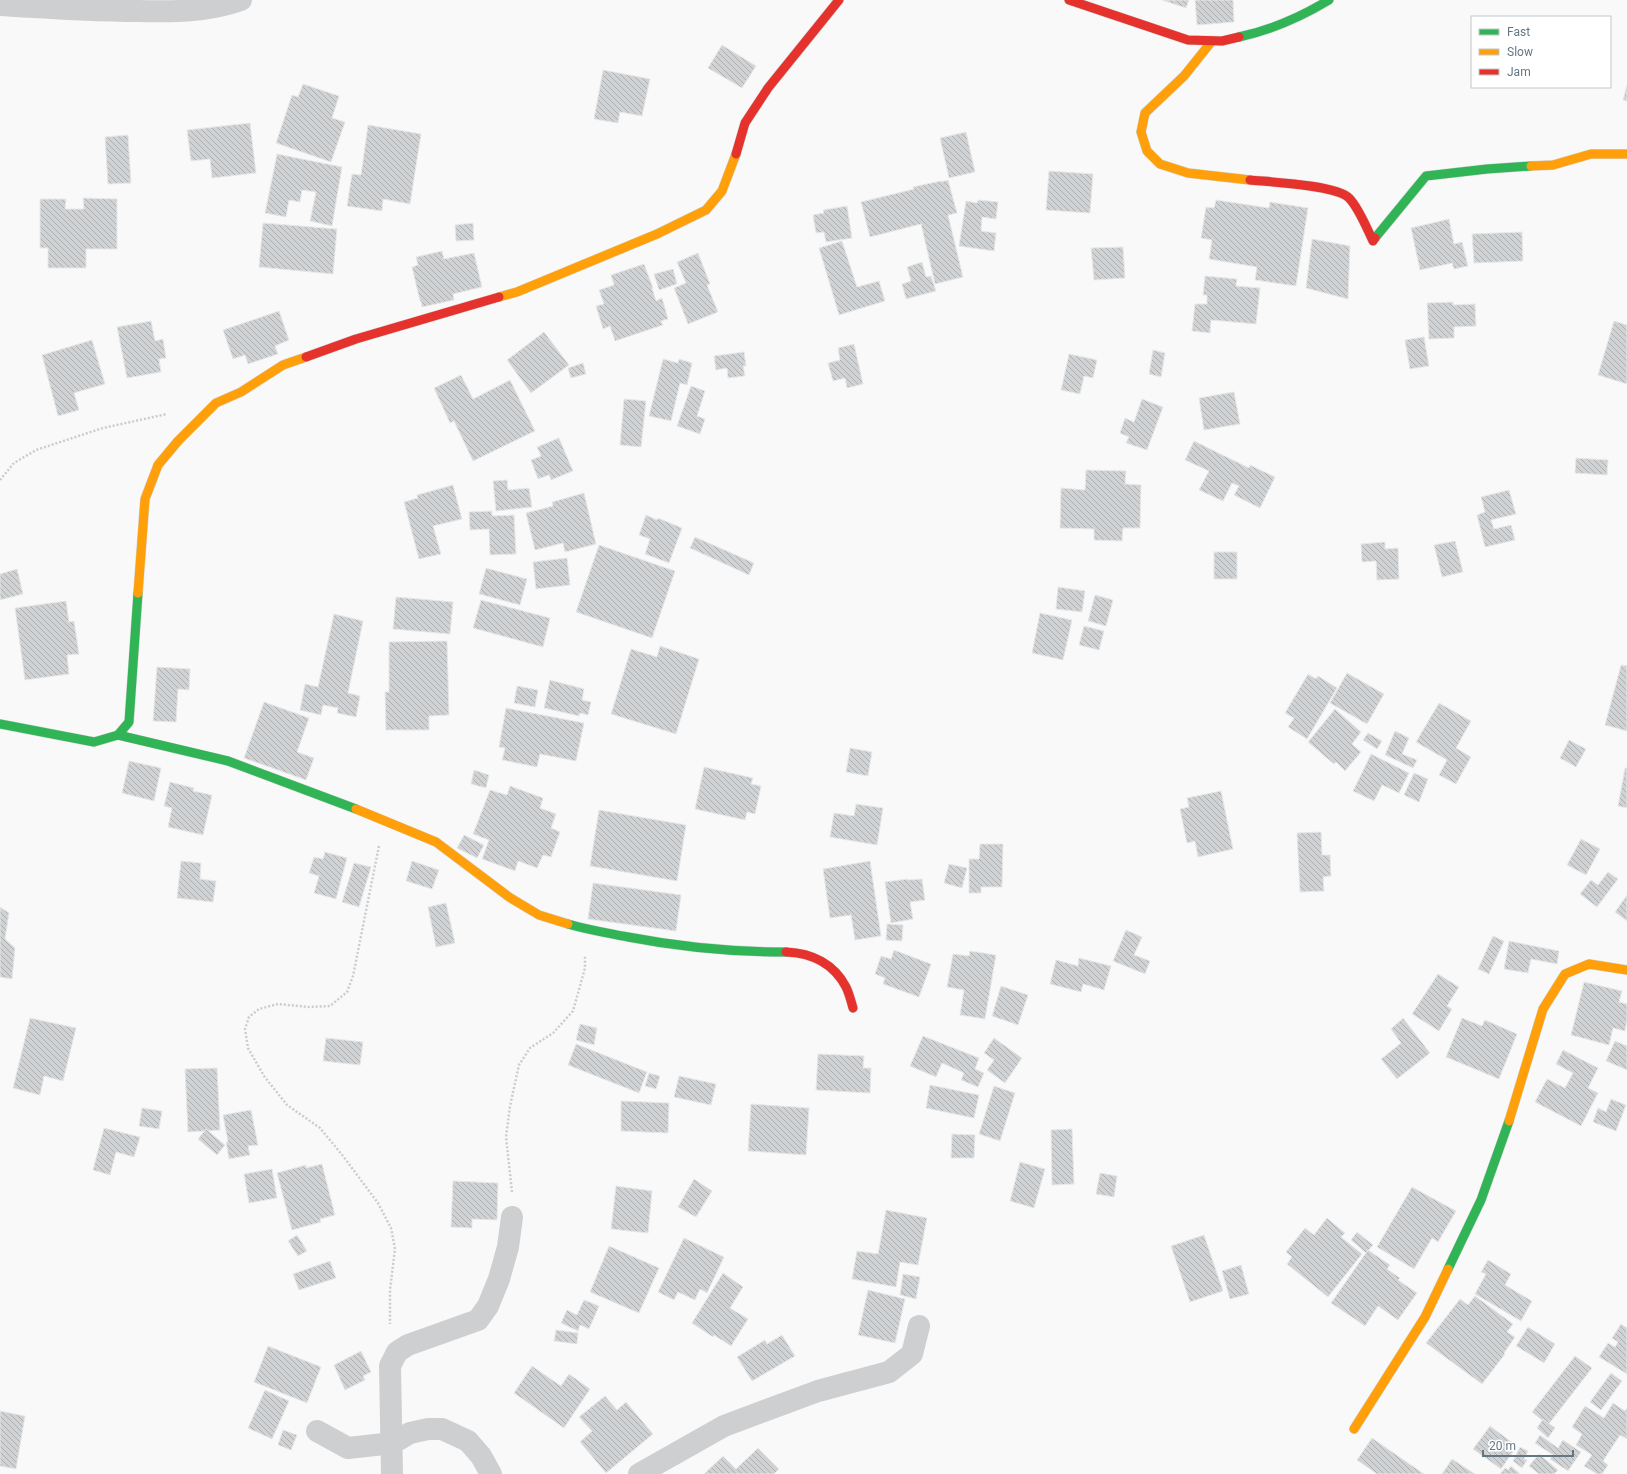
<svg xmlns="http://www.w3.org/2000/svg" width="1627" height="1474" font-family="Roboto,sans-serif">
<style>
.building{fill:url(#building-back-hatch);stroke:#e8e8e8}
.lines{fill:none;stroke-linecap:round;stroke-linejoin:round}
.fast-casing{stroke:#d5d6d7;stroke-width:10}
.slow-casing{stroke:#d5d6d7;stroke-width:10}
.jam-casing{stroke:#d5d6d7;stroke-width:10}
.path{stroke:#cbcccd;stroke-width:2.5;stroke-dasharray:2 2;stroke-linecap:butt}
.street{stroke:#cecfd0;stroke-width:22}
.fast{stroke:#30b455;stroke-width:9}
.slow{stroke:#ff9f0a;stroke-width:9}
.jam{stroke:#e5322d;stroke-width:9}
</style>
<defs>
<pattern id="building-back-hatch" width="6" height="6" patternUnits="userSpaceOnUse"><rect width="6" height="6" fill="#d0d2d3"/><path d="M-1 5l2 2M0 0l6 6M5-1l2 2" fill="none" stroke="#acafb1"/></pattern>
</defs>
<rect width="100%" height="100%" fill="#f9f9f9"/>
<!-- building -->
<g class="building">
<path d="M1162 0H1189L1186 8Z"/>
<path d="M1195 0H1233L1234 22 1197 25Z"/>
<path d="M722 45 756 66 742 88 708 68Z"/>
<path d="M603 70 650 79 642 116 620 112 618 123 594 119Z"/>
<path d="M303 84 339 96 332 118 345 122 331 162 276 143 292 95 298 97Z"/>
<path d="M1627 85V101L1623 100Z"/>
<path d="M250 123 256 173 212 178 210 159 191 161 187 130Z"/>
<path d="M368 125 421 134 410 204 383 199 382 211 347 206 352 174 361 175Z"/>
<path d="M966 132 975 172 949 178 940 138Z"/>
<path d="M128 135 131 183 108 184 105 137Z"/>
<path d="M277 154 342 167 332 226 310 221 316 192 302 190 300 202 289 200 286 217 265 213Z"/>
<path d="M1049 171 1093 174 1090 213 1046 210Z"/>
<path d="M948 180 957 213 948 215 963 277 935 284 921 224 870 237 861 202 914 189 913 187 941 181V182Z"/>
<path d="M83 198 117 199V249H86V268H48V248H40V199H66L65 209H84Z"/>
<path d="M978 200 998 202 996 219 982 217 981 231 996 233 994 251 959 246 966 201 977 203Z"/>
<path d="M1216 200 1269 208 1270 202 1308 208 1296 286 1255 280 1257 267 1209 259 1212 240 1201 238 1206 207 1214 208Z"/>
<path d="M847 206 852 238 826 242 824 232 816 233 813 215 824 213 823 210Z"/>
<path d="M1449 219 1454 244 1462 242 1468 266 1454 269 1452 263 1420 270 1411 228Z"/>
<path d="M263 223 337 229 333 274 259 267Z"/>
<path d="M473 223 474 240 456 241 455 225Z"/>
<path d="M1522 232 1523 261 1474 263 1472 234Z"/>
<path d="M1312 239 1350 246 1348 299 1306 288Z"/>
<path d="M842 241 857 287 879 281 885 301 839 315 819 248Z"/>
<path d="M1123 247 1125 278 1094 280 1091 248Z"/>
<path d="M442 251 444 259 474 253 482 287 453 294 454 300 422 307 421 301H420L412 267 418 265 416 257Z"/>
<path d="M698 253 710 284 707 285 718 312 688 324 674 288 686 283 677 262Z"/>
<path d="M922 262 926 277 931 276 936 291 906 299 902 284 911 281 907 267Z"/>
<path d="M644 264 653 288H652L656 301 662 298 668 319 661 321 663 325 615 341 610 326 603 329 596 306 604 304 599 290 614 285 611 275Z"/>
<path d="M673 269 677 284 659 290 654 274Z"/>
<path d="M1205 276 1237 279 1236 286 1260 288 1256 324 1211 320 1210 333 1192 331 1195 304H1207V295H1203Z"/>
<path d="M1453 302V305L1475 304 1476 326 1454 327V338L1429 339 1427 303Z"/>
<path d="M279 311 289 340 275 346 278 354 248 364 245 355 233 359 223 330Z"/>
<path d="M151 321 155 341 163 339 166 358 159 359 161 372 127 378 117 327Z"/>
<path d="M1614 321 1627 325V384L1598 375Z"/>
<path d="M544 332 569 365 531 393 507 360Z"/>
<path d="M1424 337 1429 366 1410 369 1405 340Z"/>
<path d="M92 340 105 384 74 393 79 410 58 416 42 355Z"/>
<path d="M854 344 863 384 847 388 845 378 833 381 828 363 840 360 838 348Z"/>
<path d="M1153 350 1165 353 1161 377 1149 374Z"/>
<path d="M744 352 746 366H743L745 376 728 378 727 368 716 370 714 356Z"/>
<path d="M1069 354 1097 360 1093 378 1084 376 1080 394 1061 390Z"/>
<path d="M663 359 678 363 679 359 692 363 687 385 680 383 671 421 649 416Z"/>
<path d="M583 363 586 374 571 378 568 368Z"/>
<path d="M461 375 473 399 510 380 535 431 473 461 454 421 450 423 434 388Z"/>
<path d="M691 386 705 391 697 416 705 419 700 434 677 426Z"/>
<path d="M1234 392 1240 424 1204 430 1199 398Z"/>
<path d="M624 399 646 401 641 447 620 445Z"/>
<path d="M1142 399 1163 407 1147 450 1126 443 1129 437 1120 433 1125 418 1134 422Z"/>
<path d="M559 438 573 471 551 480 549 475 538 479 531 460 541 456 537 447Z"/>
<path d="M1194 441 1249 468 1250 465 1275 477 1260 508 1234 495 1239 486 1232 483 1223 501 1199 490 1209 471 1185 460Z"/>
<path d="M1576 458 1608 460 1607 475 1575 473Z"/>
<path d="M1086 470 1126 471 1125 484 1141 485 1140 528H1123L1122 541 1094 540V529L1060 528 1061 488 1085 490Z"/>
<path d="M507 480 508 490 529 488 532 507 496 511 493 481Z"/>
<path d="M453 485 462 519 433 526 441 554 419 559 404 502 418 498 417 495Z"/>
<path d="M1509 490 1516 514 1491 520 1494 529 1511 525 1515 540 1485 547 1477 515 1485 512 1481 497Z"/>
<path d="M584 493 596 544 565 552 563 543 535 550 526 513 553 506 552 502Z"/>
<path d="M492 511V516L514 515 516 554 490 555 489 529 470 530 469 512Z"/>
<path d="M646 515 657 520 658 518 682 528 669 563 645 554 650 539 639 535Z"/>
<path d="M695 537 754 563 749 575 690 548Z"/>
<path d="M1455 541 1463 572 1442 577 1434 545Z"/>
<path d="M1385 542V549L1398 548 1399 579 1377 580 1376 561 1362 562 1361 544Z"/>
<path d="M599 545 675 571 652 638 576 612Z"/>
<rect x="1214" y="552" width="23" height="27"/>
<path d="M567 558 570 585 536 589 533 562Z"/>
<path d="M486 568 527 579 520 605 479 594Z"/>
<path d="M17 569 23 594 0 600V574Z"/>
<path d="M1058 587 1085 591 1082 612 1056 609Z"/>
<path d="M1095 595 1113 600 1106 626 1088 621Z"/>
<path d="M396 597 453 602 450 634 393 629Z"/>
<path d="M481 600 550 618 543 647 473 628Z"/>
<path d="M66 601 69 622 74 621 79 654 67 655 69 674 25 680 15 608Z"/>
<path d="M1040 613 1072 620 1063 660 1032 653Z"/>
<path d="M334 614 363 621 348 693 360 696 356 717 337 713 338 708 323 705 321 715 300 710 305 684 318 687Z"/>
<path d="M1084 626 1104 631 1099 650 1079 645Z"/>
<path d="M447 641 449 715 429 716V730H386L385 692H389V642Z"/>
<path d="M660 646 699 659 676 734 611 714 631 649 657 657Z"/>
<path d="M1621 665 1627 666V731L1605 725Z"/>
<path d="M157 667 190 669 189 690 178 689 176 722 153 721Z"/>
<path d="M1347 673 1384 694 1367 724 1330 703Z"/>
<path d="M1308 674 1316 679 1318 676 1337 688 1307 739 1288 727 1294 718 1285 713Z"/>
<path d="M550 680 584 689 582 700 591 702 588 715 580 713 579 716 544 708Z"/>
<path d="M517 686 538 690 535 707 514 703Z"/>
<path d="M264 702 309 718 297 752 314 758 306 780 244 758Z"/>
<path d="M1439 703 1471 721 1456 748 1471 757 1456 784 1439 775 1447 760 1416 742Z"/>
<path d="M506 708 584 723 576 761 540 754 537 767 502 760 505 748 499 747Z"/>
<path d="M1335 709 1361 732 1352 744 1361 752 1345 771 1336 762 1334 764 1308 742Z"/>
<path d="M1395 731 1409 738 1402 754 1417 760 1413 768 1385 755Z"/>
<path d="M1368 733 1382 741 1377 749 1363 740Z"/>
<path d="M1569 740 1586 749 1576 767 1560 758Z"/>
<path d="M850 748 872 752 868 776 846 772Z"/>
<path d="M1371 754 1409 773 1399 793 1382 785 1374 801 1353 791Z"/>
<path d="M129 761 161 768 154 801 122 793Z"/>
<path d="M704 767 753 778 751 784 761 786 755 814 747 812 745 820 695 809Z"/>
<path d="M1625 768H1627V808L1618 806Z"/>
<path d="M474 770 489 775 486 788 471 784Z"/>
<path d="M1414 773 1428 779 1419 802 1404 795Z"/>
<path d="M170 782 194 788 193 791 212 795 203 835 168 827 172 808 164 806Z"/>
<path d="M510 786 543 798 540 808 556 814 551 828 560 832 551 857 543 855 537 868 518 861 515 871 482 859 489 840 473 834 490 790 507 795Z"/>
<path d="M1221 791 1233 849 1198 857 1195 841 1187 843 1180 809 1189 807 1187 798Z"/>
<path d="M856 804 883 808 877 845 830 837 834 813 854 816Z"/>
<path d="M599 810 686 825 677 881 590 866Z"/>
<path d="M1321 832 1322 855H1330L1331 876 1323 877 1324 891 1300 892 1297 833Z"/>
<path d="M464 835 484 845 477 858 457 848Z"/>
<path d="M1581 839 1600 849 1586 875 1567 865Z"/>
<path d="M980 844H1003L1002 887H981V893H969V859H979Z"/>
<path d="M325 852 347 858 336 899 314 893 319 876 309 873 314 857 323 859Z"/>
<path d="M181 861 201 863 200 879 216 881 213 902 177 898Z"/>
<path d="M412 861 439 870 432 889 406 881Z"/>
<path d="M870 861 881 936 855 940 851 915 830 918 823 869Z"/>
<path d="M354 863 371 867 359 907 342 902Z"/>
<path d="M949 864 967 868 962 888 944 883Z"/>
<path d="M1608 872 1618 879 1597 907 1580 894 1591 880 1598 885Z"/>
<path d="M908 879V880L922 879 925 900 910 902 913 919 891 923 885 882Z"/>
<path d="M593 883 681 895 676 931 588 919Z"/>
<path d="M1627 895V921L1615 912Z"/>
<path d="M446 903 455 943 436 947 428 907Z"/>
<path d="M0 907 9 913 5 939 15 948 12 979 0 977Z"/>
<path d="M887 924 903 925 902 941 886 940Z"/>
<path d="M1126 930 1142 937 1134 955 1150 961 1145 974 1113 961Z"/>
<path d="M1493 936 1504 941 1489 974 1478 969Z"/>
<path d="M1509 941 1559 951 1557 964 1531 959 1528 973 1504 969Z"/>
<path d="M894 950 931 964 919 997 883 984 885 978 875 974 881 956 891 959Z"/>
<path d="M970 951 996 955 985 1019 960 1015 964 990 947 987 953 954 969 956Z"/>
<path d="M1079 958 1111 966 1104 990 1083 984 1081 992 1050 984 1056 960 1078 966Z"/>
<path d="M1438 974 1459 987 1447 1006 1452 1009 1439 1031 1412 1014Z"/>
<path d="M1584 982 1622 991 1619 1002 1627 1004V1020L1625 1031 1613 1028 1609 1045 1571 1035Z"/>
<path d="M1001 986 1028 995 1018 1025 992 1016Z"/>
<path d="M30 1018 76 1028 63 1081 44 1076 40 1095 13 1088Z"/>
<path d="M1403 1018 1430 1053 1397 1079 1381 1059 1401 1043 1391 1029Z"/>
<path d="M1462 1018 1482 1026 1485 1020 1517 1034 1499 1079 1446 1057Z"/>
<path d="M580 1024 597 1028 594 1045 576 1040Z"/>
<path d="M923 1036 979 1058 975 1069 984 1073 978 1087 961 1080 964 1073 942 1063 936 1077 910 1066Z"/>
<path d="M326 1038 363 1042 360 1065 323 1061Z"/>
<path d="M994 1038 1022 1058 1005 1083 987 1070 994 1060 984 1053Z"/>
<path d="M1615 1041 1627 1046V1070L1606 1061Z"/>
<path d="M576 1044 647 1072 639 1093 568 1065Z"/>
<path d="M1563 1050 1598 1068 1588 1088 1598 1093 1581 1126 1535 1102 1547 1079 1565 1088 1573 1073 1556 1064Z"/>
<path d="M818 1054 864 1056 863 1068H871L870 1093 816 1090Z"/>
<path d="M217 1068 220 1130 188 1132 185 1069Z"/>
<path d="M649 1073 660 1076 656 1089 645 1086Z"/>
<path d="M679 1076 716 1084 711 1105 674 1097Z"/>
<path d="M930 1085 979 1095 974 1118 926 1108Z"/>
<path d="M994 1086 1015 1093 1000 1141 979 1134Z"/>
<path d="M1611 1099 1626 1105 1616 1131 1593 1122 1598 1108 1606 1112Z"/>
<path d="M621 1101 669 1103 668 1133 621 1131Z"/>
<path d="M751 1104 809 1108 806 1155 748 1151Z"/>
<path d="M142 1108 162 1111 159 1129 139 1126Z"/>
<path d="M251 1110 258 1145 248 1146 250 1155 229 1159 226 1142H228L223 1115Z"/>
<path d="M104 1128 140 1137 134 1157 116 1152 110 1175 93 1170Z"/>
<path d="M206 1129 225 1145 217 1155 198 1139Z"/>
<path d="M1072 1129 1074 1184 1052 1185 1051 1130Z"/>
<path d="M952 1134 975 1135 974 1158H951Z"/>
<path d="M1020 1162 1045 1169 1034 1208 1010 1201Z"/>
<path d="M322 1164 335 1215 320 1219 321 1222 292 1230 277 1173 306 1165V1168Z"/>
<path d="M272 1169 277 1198 249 1203 244 1174Z"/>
<path d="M1100 1173 1117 1176 1114 1197 1096 1194Z"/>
<path d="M694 1179 712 1191 696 1217 678 1207Z"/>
<path d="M453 1181 498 1183 497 1220 472 1219V1228L451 1227Z"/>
<path d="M616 1186 652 1191 648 1233 611 1229Z"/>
<path d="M1412 1187 1456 1211 1438 1242 1432 1238 1414 1269 1377 1247Z"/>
<path d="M886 1210 927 1218 918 1265 900 1262 896 1287 852 1279 857 1251 878 1254Z"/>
<path d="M1327 1218 1345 1233 1341 1237 1362 1254 1328 1297 1287 1264 1292 1257 1286 1252 1305 1228 1314 1235Z"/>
<path d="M1357 1232 1373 1245 1366 1253 1351 1240Z"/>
<path d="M297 1235 307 1251 298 1256 288 1241Z"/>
<path d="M1204 1235 1223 1291 1190 1302 1171 1246Z"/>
<path d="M684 1238 724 1257 707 1293 700 1289 695 1300 678 1292 674 1300 658 1292Z"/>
<path d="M609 1246 659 1268 639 1313 590 1292Z"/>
<path d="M1368 1250 1390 1265 1387 1269 1400 1278 1398 1280 1417 1293 1398 1320 1378 1306 1365 1326 1331 1303Z"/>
<path d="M1488 1260 1511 1274 1505 1285 1532 1301 1521 1321 1475 1294 1486 1274 1481 1272Z"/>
<path d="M330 1261 336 1278 299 1290 293 1274Z"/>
<path d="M1241 1265 1249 1294 1230 1299 1222 1271Z"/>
<path d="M723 1273 743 1287 730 1308 748 1319 731 1346 714 1335 713 1337 692 1323Z"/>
<path d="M903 1274 920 1277 916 1299 900 1295Z"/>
<path d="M868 1290 905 1299 895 1343 858 1335Z"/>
<path d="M1475 1296 1513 1324 1507 1332 1515 1337 1504 1353 1505 1354 1482 1384 1426 1343 1460 1299 1468 1305Z"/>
<path d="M584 1300 599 1306 589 1329 580 1325 578 1331 561 1323 567 1310 577 1315Z"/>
<path d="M1621 1324 1627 1328V1374L1599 1357 1608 1343 1615 1347 1618 1342 1612 1338Z"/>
<path d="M1528 1327 1555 1344 1544 1363 1516 1346Z"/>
<path d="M556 1330 578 1333 577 1344 554 1341Z"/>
<path d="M782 1335 795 1356 752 1381 737 1357 765 1340 767 1344Z"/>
<path d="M268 1346 321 1367 307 1403 254 1382Z"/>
<path d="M361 1351 371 1372 363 1376 365 1380 345 1390 334 1365Z"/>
<path d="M1575 1356 1592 1368 1548 1425 1532 1412Z"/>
<path d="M532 1366 561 1386 569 1374 590 1389 564 1428 514 1393Z"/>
<path d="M1611 1373 1622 1381 1601 1410 1590 1402Z"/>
<path d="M265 1390 289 1401 272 1439 248 1428Z"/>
<path d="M605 1396 617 1410 626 1402 653 1434 606 1473 580 1442 592 1431 579 1417Z"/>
<path d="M1613 1403 1625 1411 1627 1408V1439L1620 1435 1603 1461 1608 1465 1602 1474H1597L1584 1466 1592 1455 1576 1445 1582 1434 1572 1427 1585 1406 1604 1418Z"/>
<path d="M0 1411 25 1416 16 1469 0 1466Z"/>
<path d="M1543 1419 1555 1428 1548 1438 1537 1428Z"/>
<path d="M1490 1426 1517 1446 1501 1469 1473 1449Z"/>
<path d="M283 1430 297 1435 291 1450 278 1445Z"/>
<path d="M1540 1435 1558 1448 1563 1440 1581 1452 1568 1471 1550 1459 1553 1455 1535 1443Z"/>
<path d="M1372 1438 1424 1474H1377L1357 1460Z"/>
<path d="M1520 1447 1528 1451 1524 1459 1527 1460 1522 1468 1513 1461Z"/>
<path d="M758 1448 779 1469 774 1474H704L723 1456 736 1469Z"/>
<path d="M1539 1454 1558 1470 1554 1474H1539L1529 1466Z"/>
<path d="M1452 1459 1475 1474H1442Z"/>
<path d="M1511 1466 1520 1474H1500L1505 1468 1508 1470Z"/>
</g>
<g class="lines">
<defs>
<g id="fast">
<path d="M1239 37C1271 30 1301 17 1329 0"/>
<path d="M1375 238 1426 176 1487 169 1531 166"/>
<path d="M0 724 94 742 118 735 129 722 138 593"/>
<path d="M118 735 228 761 356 809"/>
<path d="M568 924C588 930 608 933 628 937 680 947 733 952 786 952"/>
<path d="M1448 1269 1481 1200 1509 1121"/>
</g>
<g id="slow">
<path d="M1212 41 1184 76 1145 113 1141 132 1147 151 1160 164 1188 173 1250 180"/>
<path d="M1531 166 1553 165 1591 154H1627"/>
<path d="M499 297 517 292 657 234 706 210 722 191 736 154"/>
<path d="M138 593 145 499 158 465 178 441 216 403 241 392 283 365 306 357"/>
<path d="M356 809 436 842 509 897 539 915 568 924"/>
<path d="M1509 1121 1543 1009 1565 974 1589 964 1627 970"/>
<path d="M1354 1429 1425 1317 1448 1269"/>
</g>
<g id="jam">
<path d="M1069 0 1188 40 1222 41 1239 37"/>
<path d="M736 154 745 123 768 88 839 0"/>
<path d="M1250 180C1270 182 1337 185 1349 198 1359 208 1367 229 1373 241L1375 238"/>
<path d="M306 357 356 339 499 297"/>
<path d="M786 952C812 953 834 964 846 987 849 993 851 1001 853 1008"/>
</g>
</defs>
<!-- fast casing -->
<use href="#fast" class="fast-casing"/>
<!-- slow casing -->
<use href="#slow" class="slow-casing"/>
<!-- jam casing -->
<use href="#jam" class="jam-casing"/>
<!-- path -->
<g class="path">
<path d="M0 480 14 463 36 450 103 428 167 414"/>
<path d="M379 846 353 976 347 992 330 1006 309 1007 278 1004 259 1009 249 1017 245 1029 248 1048 264 1076 287 1105 320 1128 343 1156 378 1203 391 1228 395 1249 390 1290V1324"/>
<path d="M512 1192 506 1137 510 1106 519 1065 530 1048 553 1033 573 1011 585 968V955"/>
</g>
<!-- street -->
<g class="street">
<path d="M0 5C46 8 92 11 138 11 173 12 208 12 241 0"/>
<path d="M317 1431 348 1448 393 1443 410 1433 428 1429H442L468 1441 481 1456 491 1474"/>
<path d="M392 1474 390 1366 397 1352 408 1345 478 1320 488 1306 499 1279 508 1247 512 1217"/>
<path d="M639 1474 724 1426 818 1391 889 1372 912 1354 919 1326"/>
</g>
<!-- fast -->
<use href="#fast" class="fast"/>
<!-- slow -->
<use href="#slow" class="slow"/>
<!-- jam -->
<use href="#jam" class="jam"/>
</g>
<!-- legend -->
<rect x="1471" y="16" width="140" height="72" fill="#ffffff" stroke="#c1c8cd"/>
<rect x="1479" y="29" width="20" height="6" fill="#30b455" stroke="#c1c8cd"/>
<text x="1507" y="36" font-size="12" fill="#657683">Fast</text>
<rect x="1479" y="49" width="20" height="6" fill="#ff9f0a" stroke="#c1c8cd"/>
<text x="1507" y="56" font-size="12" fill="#657683">Slow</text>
<rect x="1479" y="69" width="20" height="6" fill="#e5322d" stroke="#c1c8cd"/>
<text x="1507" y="76" font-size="12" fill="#657683">Jam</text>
<!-- scale -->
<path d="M1483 1450v6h90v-6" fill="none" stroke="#657683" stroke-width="2"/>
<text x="1489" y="1450" font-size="12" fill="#657683" stroke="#ffffff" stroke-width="3" paint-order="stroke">20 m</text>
</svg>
